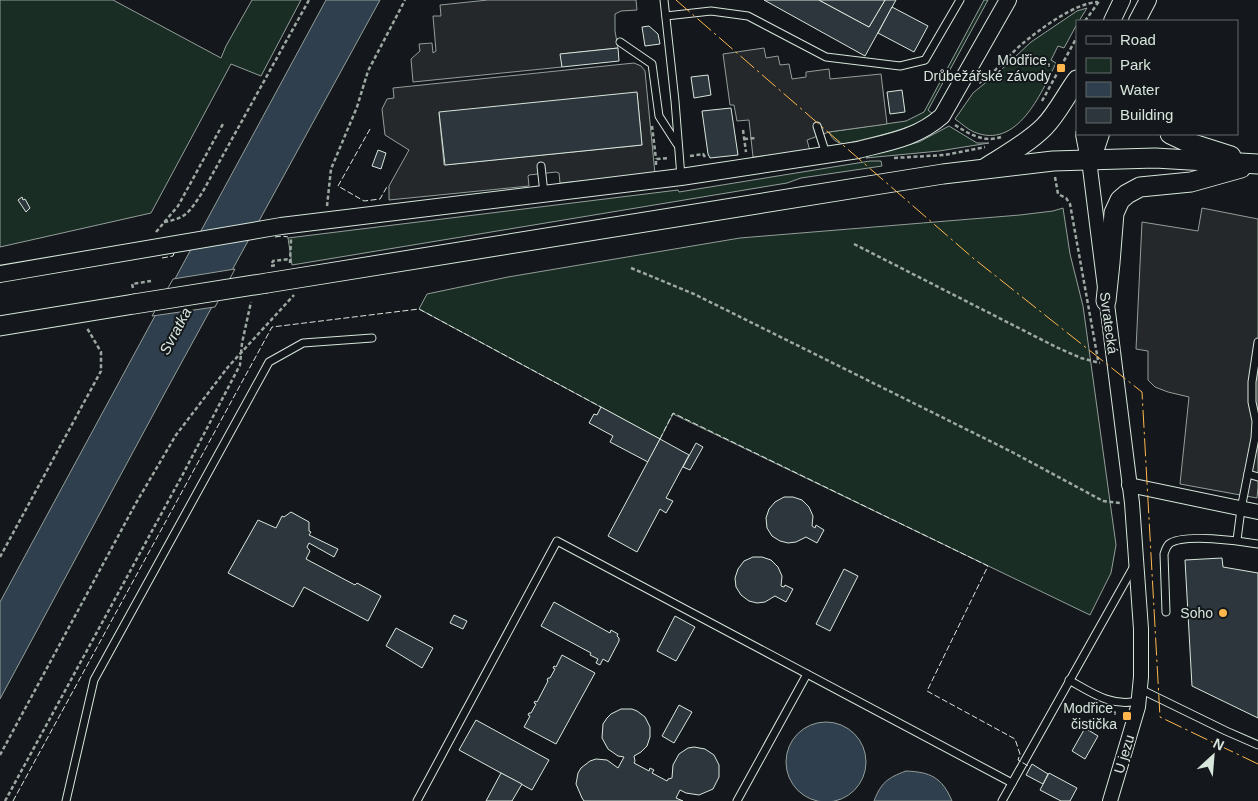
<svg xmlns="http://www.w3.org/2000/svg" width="1258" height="801" font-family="Arial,sans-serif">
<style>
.green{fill:#1a2d24;stroke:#939e99}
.parking{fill:#24282b;stroke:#939e99;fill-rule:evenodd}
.water{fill:#2f3f4d;stroke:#939e99}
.pier{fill:#14181c;stroke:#939e99}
.building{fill:#2c363c;stroke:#d8e6dc}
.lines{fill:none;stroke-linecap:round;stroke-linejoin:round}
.service-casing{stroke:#d8e6dc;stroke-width:9}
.minor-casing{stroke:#d8e6dc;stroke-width:16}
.tertiary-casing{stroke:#d8e6dc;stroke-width:18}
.secondary-casing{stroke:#d8e6dc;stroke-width:21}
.path{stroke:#9da8a2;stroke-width:2.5;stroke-dasharray:4 2.5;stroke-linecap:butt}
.service{stroke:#14181c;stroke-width:7}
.minor{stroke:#14181c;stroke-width:14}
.tertiary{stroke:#14181c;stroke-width:16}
.secondary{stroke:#14181c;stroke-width:19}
.secondary-bridge-casing{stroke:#d8e6dc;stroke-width:21;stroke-linecap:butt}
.path-bridge{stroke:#9da8a2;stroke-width:2.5;stroke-dasharray:4 2.5;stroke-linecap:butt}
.secondary-bridge{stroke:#14181c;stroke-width:19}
.fence{stroke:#d8e6dc;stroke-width:1;stroke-dasharray:6 2.5;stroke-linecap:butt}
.power{stroke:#ffb74d;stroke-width:1;stroke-dasharray:18 4 2.5 4;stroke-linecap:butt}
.poi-dot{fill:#ffb74d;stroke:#14181c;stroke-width:2}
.labels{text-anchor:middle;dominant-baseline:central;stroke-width:4;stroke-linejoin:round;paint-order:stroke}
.poi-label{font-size:14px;fill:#d8e6dc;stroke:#14181c;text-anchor:end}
.street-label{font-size:14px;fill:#d8e6dc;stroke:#14181c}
.water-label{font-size:15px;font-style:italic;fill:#d8e6dc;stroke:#14181c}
</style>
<rect width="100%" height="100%" fill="#14181c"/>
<!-- green -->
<g class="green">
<path d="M0 0H113L221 58 226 46 252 0H301L261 76 231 64 151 213 0 247Z"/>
<path d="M984 0H988L928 110 934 115C906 131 876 136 845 144 836 143 832 139 829 132L906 121 924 112Z"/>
<path d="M1087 8 1079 21H1077V24L1064 48 1058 46 1051 60 1056 63C1041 94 1017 150 974 132 967 129 961 123 955 119L973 93 1001 70 1031 42 1077 11Z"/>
<path d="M949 126 977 143H989L939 151 866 158 872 154 919 142Z"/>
<path d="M870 161H881L882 166 801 178 787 183 292 265 288 238 678 190 679 192Z"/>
<path d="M1063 208 1070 254 1083 306 1116 545 1111 573 1090 615 673 414 660 439 419 309 427 294 508 277 740 238 1020 215 1053 211Z"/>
</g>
<!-- parking -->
<g class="parking">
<path d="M488 0H636L637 10 621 11 615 14V31L618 48 561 54 562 67 413 82 411 59 420 51 419 44 432 43 433 53 436 51 433 16H441L440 5Z"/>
<path d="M764 48 766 58 778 56 780 65 789 64 792 79 806 77V72L829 69 830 79 881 74 887 124 829 132 807 140 810 151 753 157 749 120 737 121 734 105H730L723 54Z"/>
<path d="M634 63 641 66 645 71 655 174 560 183 559 173 556 172 529 175 528 176 529 186 389 200V186L409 150 385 135 382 109 387 99 394 98 393 88ZM637 93 642 145 444 165 439 113Z"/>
<path d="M1202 208 1258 219V487L1257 498 1180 484 1189 397 1168 392 1155 387 1148 380V351L1136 349 1142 222 1198 231Z"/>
</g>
<!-- water -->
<g class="water">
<path d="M326 0H380L161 400 0 699V602Z"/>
<circle cx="826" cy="762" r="40"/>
<path d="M906 771C930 772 942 777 952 801H874C881 783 887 778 906 771Z"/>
</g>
<!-- pier -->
<path class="pier" d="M235 269 215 307 152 316 173 279Z"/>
<!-- building -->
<g class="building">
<path d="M764 0H819L869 27 885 0H896L865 56Z"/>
<path d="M819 0H885L869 27Z"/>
<path d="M892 7 928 26 914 52 878 33Z"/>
<path d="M649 26 658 34 660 44 645 46 642 27Z"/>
<path d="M618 48 619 61 562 67 560 54Z"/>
<path d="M708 75 711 95 694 98 691 77Z"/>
<path d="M902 90 905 112 890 114 887 92Z"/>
<path d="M637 92 642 145 445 165 439 112Z"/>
<path d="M731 108 738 155 710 158 708 154 702 111Z"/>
<path d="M378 150 386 153 381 169 372 166Z"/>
<path d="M22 197 23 200 25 199 30 208 26 212 18 200Z"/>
<path d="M601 407 660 439 648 462 610 442 613 436 589 423 594 414 597 415Z"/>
<path d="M660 439 689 455 666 498 673 501 666 513 660 509 637 552 608 536Z"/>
<path d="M696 443 703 447 690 470 683 467Z"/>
<path d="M784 497H793L802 500 809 507 813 516 812 526 815 528 816 525 824 530 817 543 806 537 796 542 788 543 780 541 772 536 767 528 766 518 769 509 775 502Z"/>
<path d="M291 512 309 522V531L311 532 309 535 338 549 334 557 309 543 307 547 310 551 306 559 355 585 357 583 381 596 368 621 304 587 293 607 228 573 258 520 276 528 282 516 284 517Z"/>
<path d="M753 557H762L771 560 778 567 782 576 781 586 784 587 785 585 793 589 786 602 775 596 765 602 757 603 749 601 741 595 736 587 735 578 738 569 744 561Z"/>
<path d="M1222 558 1223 567 1258 573V718L1192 686 1185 560Z"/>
<path d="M844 569 858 576 830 631 816 624Z"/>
<path d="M554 602 610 633 611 630 618 634 617 636 619 638V641L608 662 603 659 600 665 596 663 598 659 590 655 591 653 541 626Z"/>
<path d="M454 615 467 621 463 629 450 623Z"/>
<path d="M675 616 695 627 676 661 657 651Z"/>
<path d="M396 628 433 648 422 668 386 646Z"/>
<path d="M562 655 595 673 556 744 524 727 530 716 528 715 529 713H531L536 704 534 703 535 701 537 702 548 681 547 680 548 678H550L555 669 553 668 554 666 556 667Z"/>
<path d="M679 705 692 712 674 743 662 736Z"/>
<path d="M621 709H632L637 711 645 717 650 727V737L647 746 641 752 634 756 635 761 634 763 649 771 650 768 654 770 652 773 667 781 668 779 672 778 673 765 679 754 688 748 694 747 705 749 714 755 719 765V777L713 789 699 795 686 793 680 790 676 798 683 801H584L582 798 576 784 578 773 581 768 590 761 596 759 607 760 618 768 624 757 618 756 608 749 602 738 603 724 607 718 611 714Z"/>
<path d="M476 720 549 760 532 790 459 750Z"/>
<path d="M1085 728 1098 736 1085 759 1072 751Z"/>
<path d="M1032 764 1048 774 1043 784 1026 775Z"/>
<path d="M501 773 522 784 512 801H486Z"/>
<path d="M1049 773 1077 788 1070 801H1061L1040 790Z"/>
</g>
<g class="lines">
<defs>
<g id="service">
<path d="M664 0 675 101 681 177"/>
<path d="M666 16 711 11 748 16 826 57 900 66 925 60 960 0"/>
<path d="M620 42 652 64 659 116 677 144"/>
<path d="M817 126 826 154"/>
<path d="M541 166 544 193"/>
<path d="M1248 474 1258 477"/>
<path d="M1237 540 1241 509 1255 438 1256 421 1252 402V382L1258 342"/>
<path d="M1166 612 1164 554C1165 551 1166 547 1169 544 1183 533 1241 541 1258 544"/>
<path d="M1069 680C1092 693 1111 707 1138 701"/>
<path d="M1140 689 1226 731 1258 745"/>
<path d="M66 801 94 680 269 362 303 343 372 338"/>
<path d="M417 801 557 541 1012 783"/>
<path d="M737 801 807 674"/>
<path d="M1002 801 1134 566"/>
</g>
<g id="minor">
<path d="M1089 160 1132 503 1141 629V677L1138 707 1110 801"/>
<path d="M1129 485 1258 512"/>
</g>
<g id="tertiary">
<path d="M1112 21 1122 0"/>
<path d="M1137 21 1148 0"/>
<path d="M1084 134 1089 160"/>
<path d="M1089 160 1097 146 1101 134"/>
<path d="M0 274 281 226 681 177 858 150C889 142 917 138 942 116L1008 0"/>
</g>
<g id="secondary">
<path d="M1170 134 1187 142 1231 156"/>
<path d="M987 167C1006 155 1028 143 1044 127 1057 114 1066 95 1077 80"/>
<path d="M267 283 943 174 1053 161 1155 158 1258 164"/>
<path d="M1106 301 1110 263 1114 213 1120 200 1127 194 1140 187 1191 182 1241 168"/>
<path d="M0 326 134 304"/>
</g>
</defs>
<!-- service casing -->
<use href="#service" class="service-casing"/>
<!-- minor casing -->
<use href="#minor" class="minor-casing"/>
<!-- tertiary casing -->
<use href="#tertiary" class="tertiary-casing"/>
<!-- secondary casing -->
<use href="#secondary" class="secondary-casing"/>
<!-- path -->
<g class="path">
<path d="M1085 21 1100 0"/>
<path d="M979 83C995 73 1007 57 1022 44 1040 29 1075 3 1098 2"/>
<path d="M1042 101 1077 37"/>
<path d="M955 125C969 134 984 143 1001 137"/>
<path d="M652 126 656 159"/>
<path d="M743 130 746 152"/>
<path d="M744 139 756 138"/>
<path d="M690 156 703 154 705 157"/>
<path d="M894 158 945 155 985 147"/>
<path d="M656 165V159L669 158"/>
<path d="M1055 177 1058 194 1066 198 1070 204 1098 360"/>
<path d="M327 206 331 169 357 107 368 71 405 0"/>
<path d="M164 222C187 218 189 212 202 193L309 0"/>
<path d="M156 232 178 206 224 122"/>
<path d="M854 244 1056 347 1081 358 1100 363"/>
<path d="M272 263 273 261 289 259"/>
<path d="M290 263 291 239"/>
<path d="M631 268 694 294 1012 452 1103 501 1120 503"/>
<path d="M133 288 132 284 151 281"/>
<path d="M0 557 101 371V352L87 328"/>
<path d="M0 755 136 503 176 435 228 367 294 295"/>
<path d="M5 801 183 474 240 365 242 343 251 302"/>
</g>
<!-- service -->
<use href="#service" class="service"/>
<!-- minor -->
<use href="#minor" class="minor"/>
<!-- tertiary -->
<use href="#tertiary" class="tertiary"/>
<!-- secondary -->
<use href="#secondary" class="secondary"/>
<defs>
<path id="secondary-bridge" d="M134 304 267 283"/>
</defs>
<!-- secondary-bridge casing -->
<use href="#secondary-bridge" class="secondary-bridge-casing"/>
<!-- path-bridge -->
<path class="path-bridge" d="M271 266 277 265"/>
<!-- secondary-bridge -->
<use href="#secondary-bridge" class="secondary-bridge"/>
<!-- fence -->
<g class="fence">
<path d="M370 129 338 186 364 201 380 199 388 185"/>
<path d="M275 237 282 236 288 237"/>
<path d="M162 258 173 256 174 253"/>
<path d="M660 439 673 413 988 566 927 691 1015 739 1020 754 1018 760 1030 767"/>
<path d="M13 801 272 327 419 309 601 407"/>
</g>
<!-- power -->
<path class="power" d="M676 0 973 258 1142 392 1160 717 1258 764"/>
</g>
<!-- markers -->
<g class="poi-dot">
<rect x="1056" y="63" width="10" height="10" rx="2.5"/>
<circle cx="1223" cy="613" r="5"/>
<rect x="1122" y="711" width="10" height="10" rx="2.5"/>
</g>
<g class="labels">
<!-- poi labels -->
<g class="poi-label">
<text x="1051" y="60">Modřice,<tspan x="1051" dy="16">Drůbežářské závody</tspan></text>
<text x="1213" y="613">Soho</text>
<text x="1117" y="708">Modřice,<tspan x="1117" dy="16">čistička</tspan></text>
</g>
<!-- street labels -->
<g class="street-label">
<text transform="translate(1109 323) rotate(82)">Svratecká</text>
<text transform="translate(1124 754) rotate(-73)">U jezu</text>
</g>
<!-- water labels -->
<g class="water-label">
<text transform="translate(175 331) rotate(-62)">Svratka</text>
</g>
</g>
<!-- legend -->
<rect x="1076" y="20" width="162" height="115" fill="#14181c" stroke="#626a69"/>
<rect x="1086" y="36" width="25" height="8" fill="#14181c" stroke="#626a69"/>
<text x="1120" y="45" font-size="15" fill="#d8e6dc">Road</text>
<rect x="1086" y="58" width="25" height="15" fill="#1a2d24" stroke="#626a69"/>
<text x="1120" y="70" font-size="15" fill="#d8e6dc">Park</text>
<rect x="1086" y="82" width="25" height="15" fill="#2f3f4d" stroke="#626a69"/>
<text x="1120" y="95" font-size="15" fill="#d8e6dc">Water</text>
<rect x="1086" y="108" width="25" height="15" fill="#2c363c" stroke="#626a69"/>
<text x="1120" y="120" font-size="15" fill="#d8e6dc">Building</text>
<!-- north arrow -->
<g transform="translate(1213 756) rotate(26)" stroke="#14181c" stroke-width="4" paint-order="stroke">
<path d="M0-4L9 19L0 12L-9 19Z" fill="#d8e6dc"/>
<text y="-8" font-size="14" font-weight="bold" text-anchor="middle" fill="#d8e6dc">N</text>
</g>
</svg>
